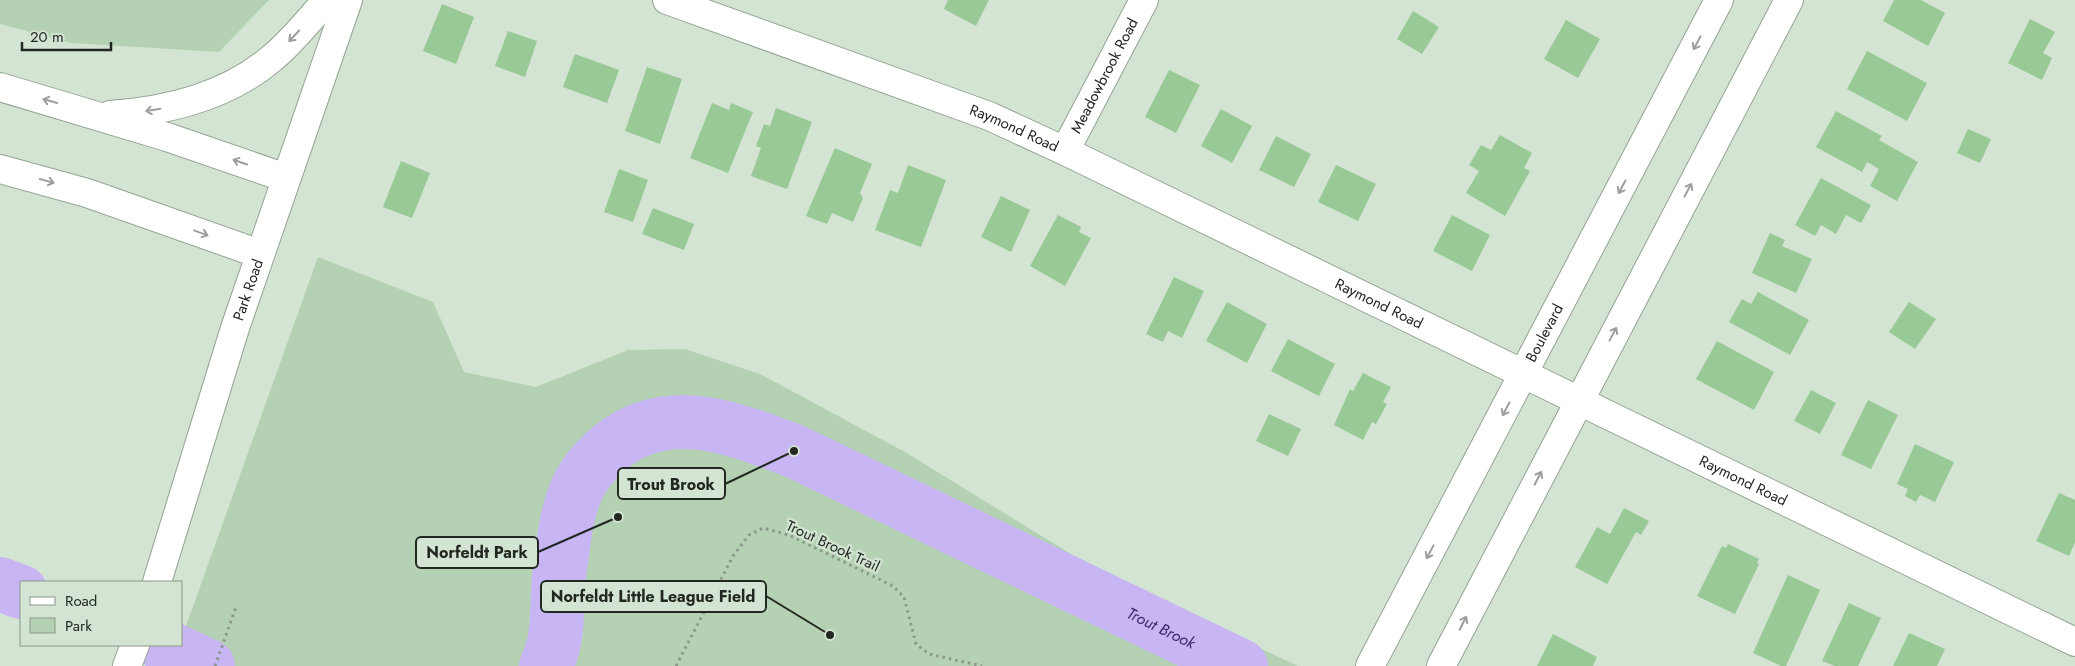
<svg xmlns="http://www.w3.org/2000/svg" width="2075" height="666" font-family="Jost,sans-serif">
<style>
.green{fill:#b4d2b3}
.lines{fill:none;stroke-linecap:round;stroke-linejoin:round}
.river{stroke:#c7b6f3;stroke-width:54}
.building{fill:#99c997}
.minor-casing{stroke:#94a493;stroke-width:30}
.major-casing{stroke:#94a493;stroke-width:30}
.highway-casing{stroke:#94a493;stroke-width:30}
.path{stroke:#8b978a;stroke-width:3;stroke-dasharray:2.5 4;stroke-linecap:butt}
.minor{stroke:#fff;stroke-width:28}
.major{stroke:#fff;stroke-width:28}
.highway{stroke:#fff;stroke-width:28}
.oneway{stroke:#9c9e9b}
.labels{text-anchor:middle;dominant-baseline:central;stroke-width:4.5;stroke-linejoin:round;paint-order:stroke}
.street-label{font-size:15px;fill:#222821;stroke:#d3e4d2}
.water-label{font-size:16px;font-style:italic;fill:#41286d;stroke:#d3e4d2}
.leader{fill:none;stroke:#222821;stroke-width:2}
.callout-dot{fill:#222821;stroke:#d3e4d2;stroke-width:2}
.callout{fill:#d3e4d2;stroke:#222821;stroke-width:2}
.callout-label{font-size:16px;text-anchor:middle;font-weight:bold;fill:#222821}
</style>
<rect width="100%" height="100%" fill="#d3e4d2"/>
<!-- green -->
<g class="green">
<path d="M0 0H269L219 52 71 43 0 24Z"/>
<path d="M318 257 433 302 464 372 536 387 628 350 685 349 760 374 905 452 1118 583 1298 666H172L180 645H181V640Z"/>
</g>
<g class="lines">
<!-- river -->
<g class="river">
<path d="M0 584 21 592"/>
<path d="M163 645 208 666"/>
<path id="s1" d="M546 666C560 638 556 607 559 576 563 549 565 517 576 491 584 473 596 459 611 447 668 401 733 428 794 451L1241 666"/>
</g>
</g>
<!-- building -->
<g class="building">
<path d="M948 0H989L976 26 944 9Z"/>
<path d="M1894 0H1921L1945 13 1928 46 1883 21Z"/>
<path d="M442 4 474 17 456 64 423 51Z"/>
<path d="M1413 11 1439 27 1422 54 1397 39Z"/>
<path d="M2030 19 2055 32 2043 53 2052 58 2042 80 2008 63Z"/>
<path d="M1566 20 1600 39 1578 78 1544 59Z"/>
<path d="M508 31 537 41 525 77 495 66Z"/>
<path d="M1867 51 1927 83 1907 121 1847 89Z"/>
<path d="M575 54 619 70 607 103 563 87Z"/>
<path d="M647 67 682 79 660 144 625 131Z"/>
<path d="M1169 70 1200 85 1176 133 1145 117Z"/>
<path d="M712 103 729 110 731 103 753 112 728 173 690 158Z"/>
<path d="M776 108 812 122 787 189 751 176 761 148 756 146 764 124 770 126Z"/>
<path d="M1221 109 1252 126 1232 163 1201 146Z"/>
<path d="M1836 111 1882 136 1879 140 1918 162 1897 201 1870 186 1879 169 1867 162 1862 172 1816 147Z"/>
<path d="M1968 129 1991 139 1980 163 1957 153Z"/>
<path d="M1500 135 1532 153 1524 168 1530 171 1505 216 1466 193 1479 171 1469 165 1481 145 1491 150Z"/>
<path d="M1276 136 1311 154 1294 187 1259 170Z"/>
<path d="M835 148 872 164 860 193 863 198 853 222 832 213 827 224 806 216Z"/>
<path d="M401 161 430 173 412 218 383 207Z"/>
<path d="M908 165 946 180 921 247 875 230 890 190 898 193Z"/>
<path d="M1336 165 1376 184 1358 221 1318 202Z"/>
<path d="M619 169 648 180 633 222 604 212Z"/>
<path d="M1821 178 1871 205 1861 223 1846 215 1836 234 1821 225 1815 236 1795 225Z"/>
<path d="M1001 196 1030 210 1011 252 981 237Z"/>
<path d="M653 208 694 224 684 250 642 234Z"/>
<path d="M1058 215 1081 227 1079 232 1091 238 1065 286 1030 266Z"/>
<path d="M1452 215 1490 235 1472 271 1433 251Z"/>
<path d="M1770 233 1785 240 1782 246 1812 259 1796 293 1752 273Z"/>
<path d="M1174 277 1204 291 1182 338 1168 331 1163 342 1146 334Z"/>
<path d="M1758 292 1809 320 1790 355 1729 322 1742 299 1751 304Z"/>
<path d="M1227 302 1267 324 1247 363 1206 341Z"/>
<path d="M1909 302 1936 319 1915 349 1889 332Z"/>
<path d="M1288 339 1335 364 1319 396 1271 371Z"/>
<path d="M1717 341 1774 372 1754 410 1696 379Z"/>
<path d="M1363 373 1391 387 1383 402 1387 404 1376 424 1372 422 1363 440 1334 425 1350 389 1353 391Z"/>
<path d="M1811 390 1836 403 1820 434 1794 421Z"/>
<path d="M1868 400 1898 415 1871 469 1841 455Z"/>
<path d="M1269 414 1301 429 1288 456 1256 441Z"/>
<path d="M1915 444 1954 462 1935 502 1920 495 1916 502 1905 496 1908 489 1897 484Z"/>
<path d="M2059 493 2075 500V542L2069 556 2036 541Z"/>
<path d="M1624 508 1649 521 1641 535 1636 532 1607 584 1575 567 1597 527 1610 534Z"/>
<path d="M1728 544 1759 559 1757 563 1759 564 1735 614 1697 596 1722 546 1726 548Z"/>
<path d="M1788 575 1820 590 1786 666H1781L1753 653Z"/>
<path d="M1849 603 1881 618 1858 666H1835L1822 661Z"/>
<path d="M1909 633 1945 649 1937 666H1893Z"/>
<path d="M1553 634 1597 657 1593 666H1537Z"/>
</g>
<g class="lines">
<defs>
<g id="minor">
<path id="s2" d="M667 0 989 116 1065 151 2075 642"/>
<path id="s3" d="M1065 151 1144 0"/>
</g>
<g id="major">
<path id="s4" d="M157 582 235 328 348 0"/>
<path d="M127 666 135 645"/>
<path id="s5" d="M1370 666 1719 0"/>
<path d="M1441 666 1789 0"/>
</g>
<g id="highway">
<path d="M0 87 167 137 286 178"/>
<path d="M110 115C168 111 226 97 271 59 292 42 309 20 327 0"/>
<path d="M0 169 87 193 260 254"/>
</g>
</defs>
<!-- minor casing -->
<use href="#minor" class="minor-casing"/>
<!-- major casing -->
<use href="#major" class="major-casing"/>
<!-- highway casing -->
<use href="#highway" class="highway-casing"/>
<!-- path -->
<g class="path">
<path d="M215 666 236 607"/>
<path d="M676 666 733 556 749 535 763 528 789 535 893 586 904 597 916 644 929 654 982 666"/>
</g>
<!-- minor -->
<use href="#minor" class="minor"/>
<!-- major -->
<use href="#major" class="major"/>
<!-- highway -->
<use href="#highway" class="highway"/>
</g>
<!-- one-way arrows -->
<defs><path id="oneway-shaft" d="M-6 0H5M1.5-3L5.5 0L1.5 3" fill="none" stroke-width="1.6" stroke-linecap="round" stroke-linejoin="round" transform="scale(1.25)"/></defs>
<g class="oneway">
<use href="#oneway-shaft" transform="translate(294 36) rotate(133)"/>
<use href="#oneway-shaft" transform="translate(1697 43) rotate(118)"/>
<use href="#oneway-shaft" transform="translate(50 101) rotate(-164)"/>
<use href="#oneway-shaft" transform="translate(153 110) rotate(170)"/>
<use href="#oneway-shaft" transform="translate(240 162) rotate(-161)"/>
<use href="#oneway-shaft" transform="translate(47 181) rotate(15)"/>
<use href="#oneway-shaft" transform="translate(1622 187) rotate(118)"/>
<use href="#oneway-shaft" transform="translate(1688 190) rotate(-62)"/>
<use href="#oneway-shaft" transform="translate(201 233) rotate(20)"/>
<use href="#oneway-shaft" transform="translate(1613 334) rotate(-62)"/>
<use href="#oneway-shaft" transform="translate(1506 409) rotate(118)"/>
<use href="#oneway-shaft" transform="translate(1538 478) rotate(-63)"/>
<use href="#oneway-shaft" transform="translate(1430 552) rotate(118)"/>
<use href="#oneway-shaft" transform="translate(1463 623) rotate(-63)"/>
</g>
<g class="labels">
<!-- street labels -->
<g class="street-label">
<text stroke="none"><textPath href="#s3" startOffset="85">Meadowbrook Road</textPath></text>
<text stroke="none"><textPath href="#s2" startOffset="370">Raymond Road</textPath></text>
<text stroke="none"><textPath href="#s4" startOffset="306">Park Road</textPath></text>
<text stroke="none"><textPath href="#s2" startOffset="775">Raymond Road</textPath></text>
<text stroke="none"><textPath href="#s5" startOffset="376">Boulevard</textPath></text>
<text stroke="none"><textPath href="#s2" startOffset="1180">Raymond Road</textPath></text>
<text transform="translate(833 546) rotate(25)">Trout Brook Trail</text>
</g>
<!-- water labels -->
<g class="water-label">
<text stroke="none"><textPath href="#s1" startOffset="836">Trout Brook</textPath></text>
</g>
</g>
<!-- callouts -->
<path class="leader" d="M794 451L725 484M618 517L538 552M830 635L766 596"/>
<g class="callout-dot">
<circle cx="794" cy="451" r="5"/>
<circle cx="618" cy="517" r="5"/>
<circle cx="830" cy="635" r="5"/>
</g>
<g class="callout">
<rect x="618" y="468" width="107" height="31" rx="5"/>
<rect x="416" y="537" width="122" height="31" rx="5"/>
<rect x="541" y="581" width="225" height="31" rx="5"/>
</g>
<g class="callout-label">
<text x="671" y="490">Trout Brook</text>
<text x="477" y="558">Norfeldt Park</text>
<text x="653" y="602">Norfeldt Little League Field</text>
</g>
<!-- legend -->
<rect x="20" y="581" width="162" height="65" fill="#d3e4d2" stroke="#8c998b"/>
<rect x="30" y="597" width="25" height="8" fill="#ffffff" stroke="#8c998b"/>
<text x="65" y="606" font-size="15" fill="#222821">Road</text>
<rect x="30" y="618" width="25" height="15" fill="#b4d2b3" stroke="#8c998b"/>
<text x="65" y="631" font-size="15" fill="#222821">Park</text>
<!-- scale -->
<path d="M22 42v8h89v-8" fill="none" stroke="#222821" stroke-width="2.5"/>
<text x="30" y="42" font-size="15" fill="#222821" stroke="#d3e4d2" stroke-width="4" paint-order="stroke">20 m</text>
</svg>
